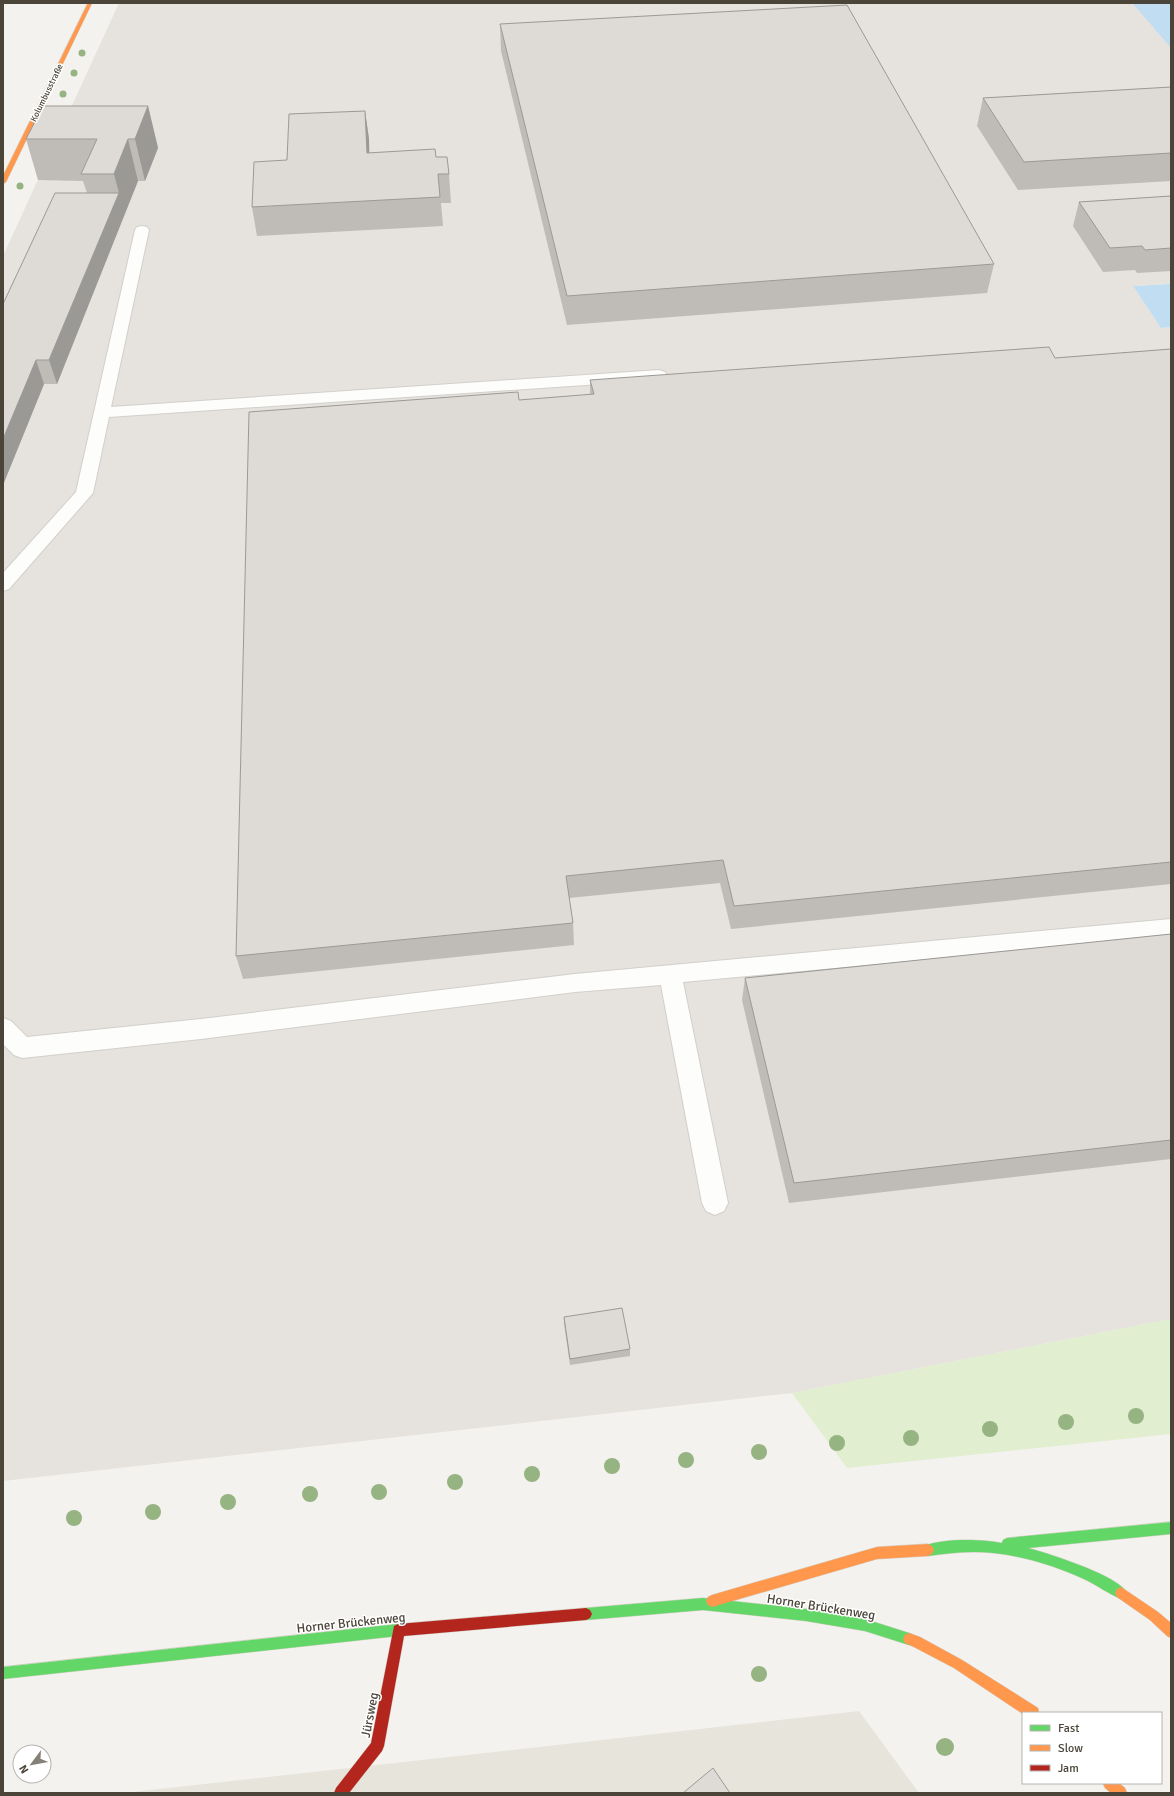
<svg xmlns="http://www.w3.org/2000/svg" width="1174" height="1796" font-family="Signika,sans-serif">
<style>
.residential{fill:#e7e4dc}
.industrial{fill:#e6e2de}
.green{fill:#e1eecf}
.parking{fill:#e6e3df}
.water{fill:#c0ddf1}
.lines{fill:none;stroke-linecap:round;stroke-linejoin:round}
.lane-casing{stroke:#d2d0cb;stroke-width:2}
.fast-casing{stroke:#d3cfc5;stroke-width:1}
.slow-casing{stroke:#d3cfc5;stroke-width:1}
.jam-casing{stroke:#d3cfc5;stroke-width:1}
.lane{fill:#fdfdfc;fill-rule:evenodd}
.fast{fill:#63d668;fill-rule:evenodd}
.slow{fill:#ff974d;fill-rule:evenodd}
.jam{fill:#b3261e;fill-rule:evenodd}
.tree{fill:#96b382}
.wall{fill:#bfbcb8}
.shaded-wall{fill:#9b9996}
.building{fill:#dedbd6;stroke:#9b9996}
.labels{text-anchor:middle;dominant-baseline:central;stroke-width:3;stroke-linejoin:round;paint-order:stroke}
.far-street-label{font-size:9px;fill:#4b4439;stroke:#fff}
.near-street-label{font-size:13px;fill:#4b4439;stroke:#fff}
</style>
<rect width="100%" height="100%" fill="#f4f2ee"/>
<!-- residential -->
<path class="residential" d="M859 1711 919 1793H123L449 1757Z"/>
<!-- industrial -->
<path class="industrial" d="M119 3H1132L1171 48V284L1133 286 1161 328 1171 327V1319L792 1393 3 1481V256Z"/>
<!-- green -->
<path class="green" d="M1171 1319V1434L847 1468 792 1393Z"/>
<!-- parking -->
<g class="parking">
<path d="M148 3H484L488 25 438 27 440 82 198 96 185 144 68 143 128 8Z"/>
<path d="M127 227 135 228 26 520 3 519 58 388 68 377Z"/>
</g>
<!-- water -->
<g class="water">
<path d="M1132 3H1171V48Z"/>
<path d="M1171 284V327L1161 328 1133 286Z"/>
</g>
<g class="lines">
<defs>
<g id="lane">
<path d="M142 226 147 227 149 230 111 407 659 370 665 372 667 375 665 378 659 380 109 417 93 493 9 589 3 591V573L76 492 135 230 137 227Z"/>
<path d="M1171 919V937L683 982 728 1203 724 1211 715 1215 706 1211 702 1203 661 985 575 992 201 1039 22 1058 14 1055 3 1044V1018L11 1021 27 1037 201 1019 575 974Z"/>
</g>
<g id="fast">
<path d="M1171 1522V1534L1028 1548C1047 1553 1120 1576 1127 1593L1125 1597 1121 1599C1109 1594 1098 1586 1086 1580 1052 1564 1011 1552 974 1552 958 1552 943 1554 928 1556L924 1554 922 1550 924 1546C943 1538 981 1539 1002 1543L1003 1540 1007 1538Z"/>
<path d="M703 1598 806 1609 865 1619 909 1633 913 1635 915 1639 913 1643 909 1645 865 1631 806 1621 703 1610 586 1620 582 1618 580 1614 582 1610 586 1608Z"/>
<path d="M398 1624 402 1626 404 1630 402 1634 398 1636 3 1679V1667Z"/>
</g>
<g id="slow">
<path d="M88 3H92L6 182 3 184V176Z"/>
<path d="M928 1544 932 1546 934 1550 932 1554 928 1556 877 1559 712 1607 708 1605 706 1601 708 1597 712 1595 877 1547Z"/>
<path d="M1121 1587 1158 1612 1171 1623V1638L1167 1636 1150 1620 1117 1597 1115 1593 1117 1589Z"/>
<path d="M909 1633 920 1637 962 1660 1038 1708 1039 1713 1023 1714 954 1668 914 1647 905 1643 903 1639 905 1635Z"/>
<path d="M1103 1783H1119L1125 1788 1127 1793H1111L1105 1788Z"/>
</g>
<path id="jam" d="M586 1608 590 1610 592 1614 590 1618 586 1620 404 1636 384 1746 382 1751 349 1793H334L336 1788 371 1743 394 1626 398 1624Z"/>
</defs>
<!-- lane casing -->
<use href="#lane" class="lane-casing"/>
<!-- fast casing -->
<use href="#fast" class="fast-casing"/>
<!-- slow casing -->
<use href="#slow" class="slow-casing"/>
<!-- jam casing -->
<use href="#jam" class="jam-casing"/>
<!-- lane -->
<use href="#lane" class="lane"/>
<!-- fast -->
<use href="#fast" class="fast"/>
<!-- slow -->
<use href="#slow" class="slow"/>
<!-- jam -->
<use href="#jam" class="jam"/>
</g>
<!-- trees -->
<g class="tree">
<circle cx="82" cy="53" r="3.5"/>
<circle cx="74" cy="73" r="3.5"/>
<circle cx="63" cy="94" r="3.5"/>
<circle cx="20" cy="186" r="3.5"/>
<circle cx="1136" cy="1416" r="8"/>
<circle cx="1066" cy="1422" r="8"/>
<circle cx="990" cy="1429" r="8"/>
<circle cx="911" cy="1438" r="8"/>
<circle cx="837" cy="1443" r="8"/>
<circle cx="759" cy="1452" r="8"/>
<circle cx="686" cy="1460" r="8"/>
<circle cx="612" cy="1466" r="8"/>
<circle cx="532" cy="1474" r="8"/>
<circle cx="455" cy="1482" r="8"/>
<circle cx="379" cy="1492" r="8"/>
<circle cx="310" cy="1494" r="8"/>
<circle cx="228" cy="1502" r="8"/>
<circle cx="153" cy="1512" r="8"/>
<circle cx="74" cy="1518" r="8"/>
<circle cx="759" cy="1674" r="8"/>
<circle cx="945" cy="1747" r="9"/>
</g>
<!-- wall -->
<g class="wall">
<path d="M500 24 994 264 987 293 567 325 501 51Z"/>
<path d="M1171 87V181L1018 190 977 126 983 98Z"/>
<path d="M148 106 158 148 145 181H138L57 384H44L3 485V304L87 193 83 181 38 180 26 139Z"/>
<path d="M365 111 369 139V153L436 157 449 174 451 203H441L443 226 257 236 252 207 287 160Z"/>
<path d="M1171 196V271L1137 273 1135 270 1103 272 1073 226 1079 202Z"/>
<path d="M1171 349V884L731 929 720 883 569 898 573 923 574 945 243 979 236 956 590 395V380L1055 358Z"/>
<path d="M1171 934V1159L789 1203 742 1000 745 978Z"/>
<path d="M564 1317 630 1349V1356L570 1365 564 1324Z"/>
</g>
<!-- shaded-wall -->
<g class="shaded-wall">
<path d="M148 106 158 148 145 181 135 139Z"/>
<path d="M365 111 369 139 370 181 367 153Z"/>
<path d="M128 139 138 181 57 384 49 360 119 193 114 174Z"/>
<path d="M36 360 44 384 3 485V439Z"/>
</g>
<!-- building -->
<g class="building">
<path d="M847 5 994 264 567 296 500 24Z"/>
<path d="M1171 87V153L1024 162 983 98Z"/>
<path d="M43 106H148L135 139H128L114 174H81L97 139H26Z"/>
<path d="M365 111 367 153 435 149 436 157H447L449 174H438L440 197 252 207 254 162 287 160 289 114Z"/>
<path d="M55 193H119L49 360H36L3 439V304Z"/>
<path d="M1171 196V248L1145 250 1142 246 1110 248 1079 202Z"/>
<path d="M1049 347 1055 358 1171 349V862L734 906 723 860 566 876 573 923 236 956 249 412 518 392 519 400 594 394 590 380Z"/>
<path d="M1171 934V1140L794 1183 745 978Z"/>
<path d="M622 1308 630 1349 570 1359 564 1317Z"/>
<path d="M713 1768 730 1793H683Z"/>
</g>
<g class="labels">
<!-- far-street labels -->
<g class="far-street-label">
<text transform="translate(47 93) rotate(-64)">Kolumbusstraße</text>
</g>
<!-- near-street labels -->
<g class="near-street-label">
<text transform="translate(821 1607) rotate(9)">Horner Brückenweg</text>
<text transform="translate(351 1623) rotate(-6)">Horner Brückenweg</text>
<text transform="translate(370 1715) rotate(-79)">Jürsweg</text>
</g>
</g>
<!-- border -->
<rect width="1174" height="1796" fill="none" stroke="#4b4439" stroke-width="8"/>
<!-- legend -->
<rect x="1022" y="1712" width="140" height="72" fill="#ffffff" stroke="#b7b4b0"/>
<rect x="1030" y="1725" width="20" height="6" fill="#63d668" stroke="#b7b4b0"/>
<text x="1058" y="1732" font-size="12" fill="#4b4439">Fast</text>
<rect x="1030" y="1745" width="20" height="6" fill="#ff974d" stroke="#b7b4b0"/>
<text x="1058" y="1752" font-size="12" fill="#4b4439">Slow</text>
<rect x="1030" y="1765" width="20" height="6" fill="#b3261e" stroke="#b7b4b0"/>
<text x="1058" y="1772" font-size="12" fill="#4b4439">Jam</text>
<!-- north arrow -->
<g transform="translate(32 1764) rotate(238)"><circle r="19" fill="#ffffff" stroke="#b7b4b0"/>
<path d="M0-3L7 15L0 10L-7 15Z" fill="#868178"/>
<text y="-6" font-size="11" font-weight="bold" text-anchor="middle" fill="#4b4439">N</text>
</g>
</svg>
